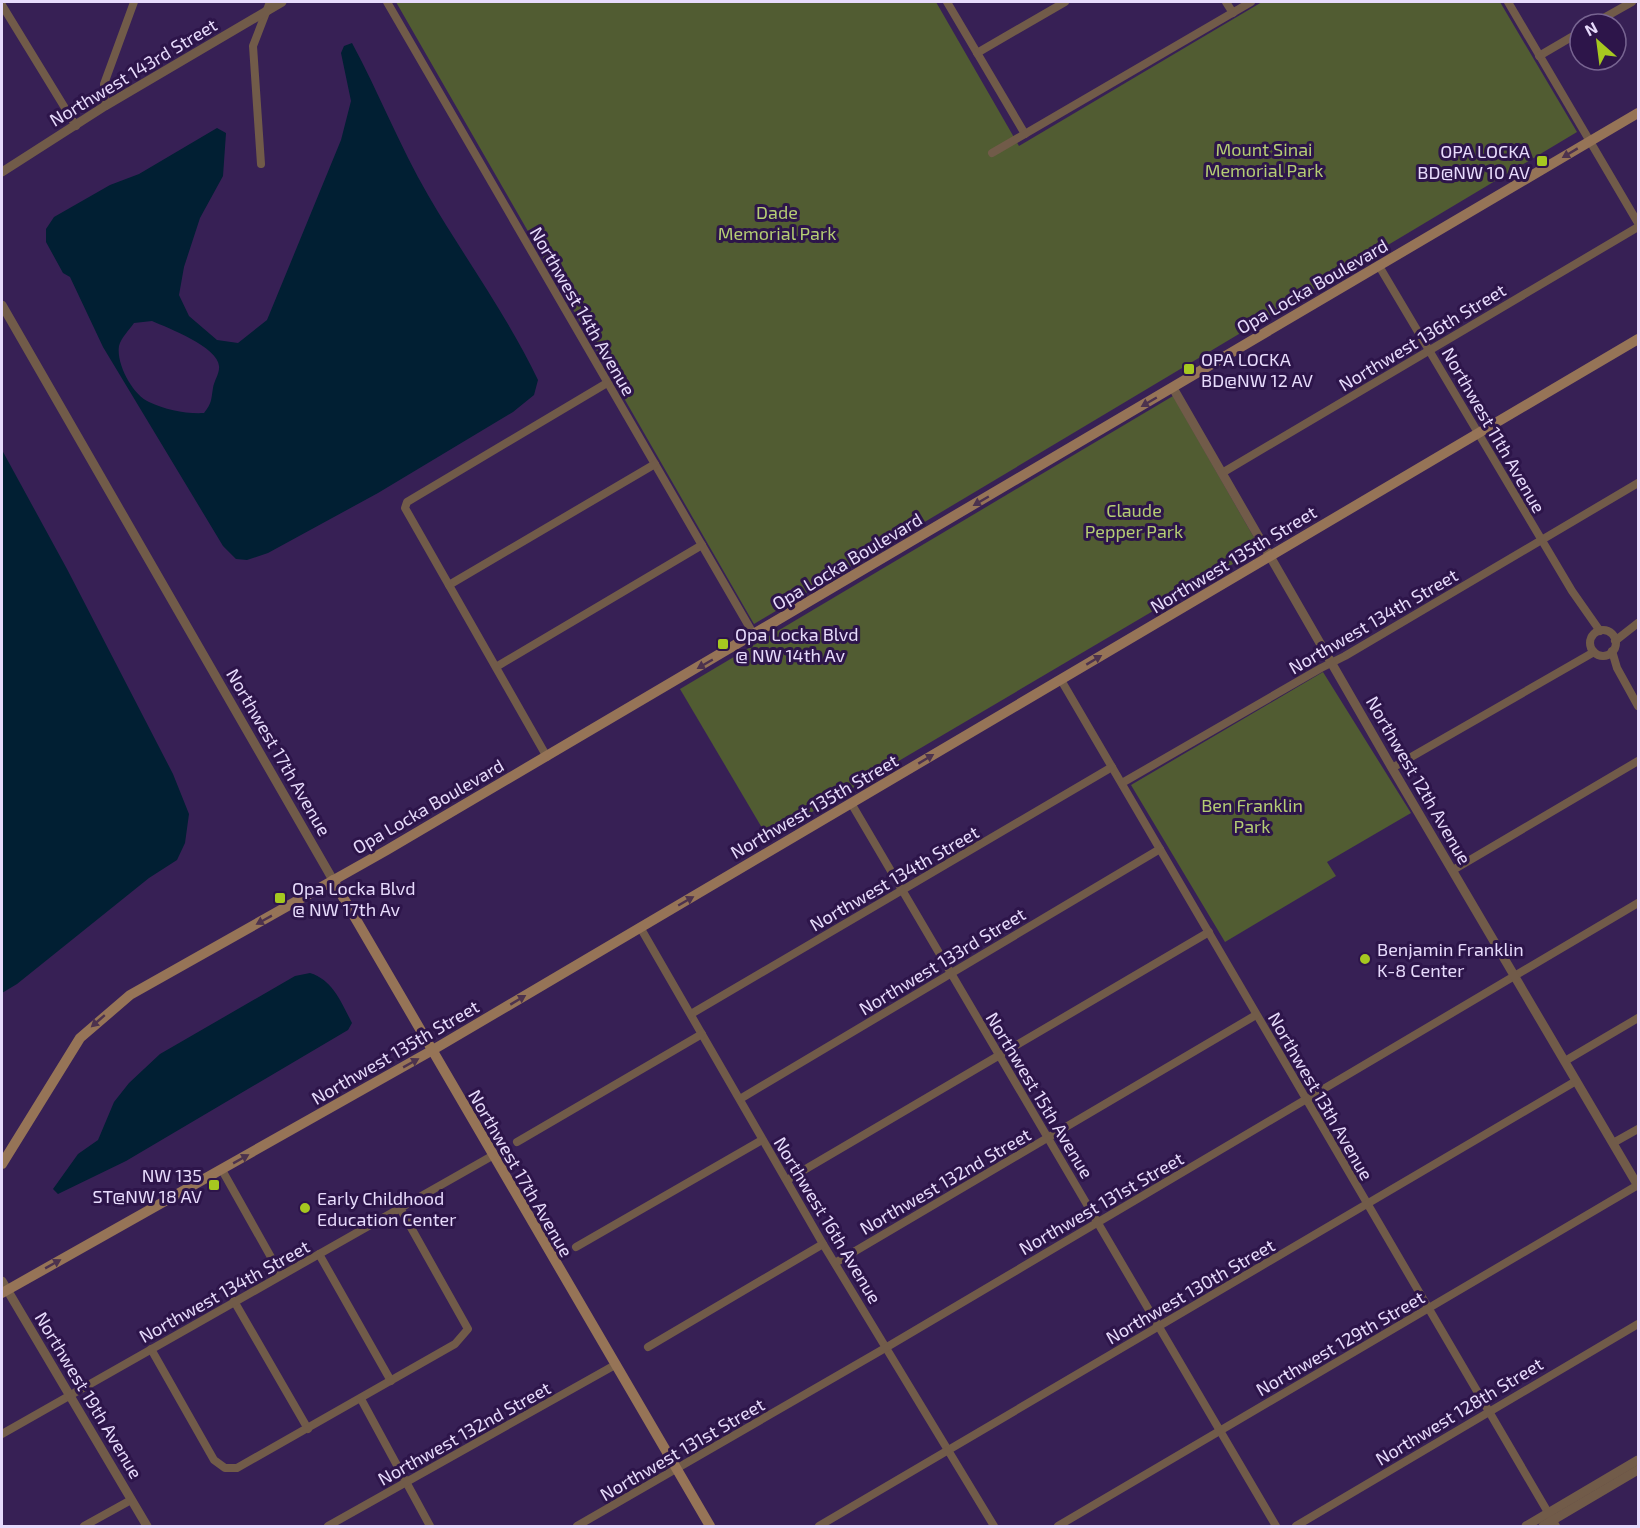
<svg xmlns="http://www.w3.org/2000/svg" width="1640" height="1528" font-family="'Exo 2',sans-serif">
<style>
.green{fill:#515c32}
.water{fill:#011f33;fill-rule:evenodd}
.lines{fill:none;stroke-linecap:round;stroke-linejoin:round}
.minor{stroke:#715b49;stroke-width:8}
.tertiary{stroke:#715b49;stroke-width:9}
.secondary{stroke:#967457;stroke-width:10}
.oneway{fill:#4c324e}
.poi-dot{fill:#a6c820;stroke:#2d154a;stroke-width:2}
.labels{text-anchor:middle;dominant-baseline:central;stroke-width:6;stroke-linejoin:round;paint-order:stroke}
.street-label{font-size:18px;fill:#e7dbfc;stroke:#2d154a}
.park-label{font-size:18px;fill:#b5cd74;stroke:#2d154a}
.poi-label{font-size:18px;fill:#e7dbfc;stroke:#2d154a;text-anchor:start}
</style>
<rect width="100%" height="100%" fill="#372055"/>
<!-- green -->
<g class="green">
<path d="M396 2H936L1019 146 1262 2H1500L1577 132 754 624Z"/>
<path d="M1173 396 1260 548 768 838 680 689Z"/>
<path d="M1323 672 1411 813 1327 862 1336 876 1225 942 1131 785Z"/>
</g>
<!-- water -->
<g class="water">
<path d="M352 43C379 93 399 145 428 195 464 257 507 315 538 380L534 395 513 412 378 493 268 553 247 560 236 559 223 546 103 347 70 277 63 273 46 242V229L54 217 110 185 139 174 217 128 226 133 223 176 200 218 184 267 179 295 189 316 217 340 238 343 267 320 341 140 351 101 341 53 344 46ZM152 321C168 328 218 347 219 366 220 373 214 381 213 388 211 400 212 403 204 413 186 414 166 410 149 402 133 395 116 364 119 346 121 338 129 330 134 323Z"/>
<path d="M2 450 67 569 173 774 189 814 185 843 177 860 149 878 17 984 2 993Z"/>
<path d="M310 973C333 980 341 1002 352 1023L348 1030 126 1161 58 1194 53 1189 78 1154 98 1140 114 1102 129 1083 160 1054 295 976Z"/>
</g>
<g class="lines">
<!-- minor -->
<g class="minor">
<path d="M387 2 754 635"/>
<path d="M947 2 1025 134"/>
<path d="M1226 2 1233 13"/>
<path d="M1508 2 1638 223"/>
<path d="M2 5 76 126"/>
<path d="M1593 24 1632 2"/>
<path d="M977 53 1065 2"/>
<path d="M1539 56 1580 32"/>
<path d="M105 106 104 84 134 2"/>
<path d="M992 153 1251 2"/>
<path d="M261 164 253 46 270 2"/>
<path d="M1379 266 1572 591 1600 631"/>
<path d="M1222 473 1638 227"/>
<path d="M449 585 655 464"/>
<circle cx="1603" cy="643" r="13"/>
<path d="M1615 641 1638 623"/>
<path d="M1612 651 1617 668 1638 706"/>
<path d="M496 667 702 545"/>
<path d="M1061 680 1556 1526"/>
<path d="M547 757 405 508 407 502 607 383"/>
<path d="M1392 768 1594 652"/>
<path d="M1122 783 1321 668 1345 656 1638 483"/>
<path d="M851 803 1276 1526"/>
<path d="M1453 870 1638 761"/>
<path d="M640 927 823 1244 994 1526"/>
<path d="M691 1014 1112 767"/>
<path d="M1565 1061 1638 1018"/>
<path d="M740 1099 1160 849"/>
<path d="M517 1142 702 1034"/>
<path d="M1613 1143 1638 1129"/>
<path d="M222 1170 281 1275"/>
<path d="M787 1180 1209 932"/>
<path d="M576 1247 762 1140"/>
<path d="M319 1254 391 1381"/>
<path d="M835 1263 1256 1015"/>
<path d="M234 1301 308 1429"/>
<path d="M648 1347 823 1244"/>
<path d="M151 1349 214 1460 225 1468H237L455 1344 468 1329 400 1208"/>
<path d="M361 1399 430 1526"/>
<path d="M2 1434 492 1156"/>
<path d="M84 1526 131 1500"/>
<path d="M328 1526 615 1365"/>
<path d="M577 1526 887 1347 1638 903"/>
<path d="M819 1526 1576 1081"/>
<path d="M1058 1526 1638 1185"/>
<path d="M1296 1526 1638 1324"/>
</g>
<!-- tertiary -->
<g class="tertiary">
<path d="M2 172 105 106 282 2"/>
<path d="M2 305 333 880"/>
<path d="M1173 388 1392 768 1638 1186"/>
<path d="M2 1281 147 1526"/>
<path d="M1526 1526 1638 1460"/>
<path d="M1543 1526 1638 1470"/>
</g>
<!-- secondary -->
<g class="secondary">
<path d="M333 880 710 1526"/>
<path d="M2 1164 80 1038 130 995 387 850 1638 113"/>
<path d="M2 1293 431 1051 1638 339"/>
</g>
</g>
<!-- one-way arrows -->
<defs><path id="oneway-solid" d="M-6-.8H1V-3.2L6.5 0L1 3.2V.8H-6Z" transform="scale(1.5)"/></defs>
<g class="oneway">
<use href="#oneway-solid" transform="translate(1570 153) rotate(149)"/>
<use href="#oneway-solid" transform="translate(1149 402) rotate(150)"/>
<use href="#oneway-solid" transform="translate(981 501) rotate(150)"/>
<use href="#oneway-solid" transform="translate(1094 660) rotate(-31)"/>
<use href="#oneway-solid" transform="translate(705 664) rotate(150)"/>
<use href="#oneway-solid" transform="translate(926 759) rotate(-31)"/>
<use href="#oneway-solid" transform="translate(686 901) rotate(-30)"/>
<use href="#oneway-solid" transform="translate(264 920) rotate(151)"/>
<use href="#oneway-solid" transform="translate(518 1000) rotate(-31)"/>
<use href="#oneway-solid" transform="translate(98 1021) rotate(139)"/>
<use href="#oneway-solid" transform="translate(411 1063) rotate(-29)"/>
<use href="#oneway-solid" transform="translate(241 1159) rotate(-29)"/>
<use href="#oneway-solid" transform="translate(53 1264) rotate(-29)"/>
</g>
<!-- markers -->
<g class="poi-dot">
<rect x="1536" y="155" width="12" height="12" rx="3"/>
<rect x="1183" y="363" width="12" height="12" rx="3"/>
<rect x="717" y="638" width="12" height="12" rx="3"/>
<rect x="274" y="892" width="12" height="12" rx="3"/>
<circle cx="1365" cy="959" r="6"/>
<rect x="208" y="1179" width="12" height="12" rx="3"/>
<circle cx="305" cy="1208" r="6"/>
</g>
<g class="labels">
<!-- street labels -->
<g class="street-label">
<text transform="translate(133 72) rotate(-31)">Northwest 143rd Street</text>
<text transform="translate(1312 286) rotate(-30)">Opa Locka Boulevard</text>
<text transform="translate(583 311) rotate(60)">Northwest 14th Avenue</text>
<text transform="translate(1422 337) rotate(-31)">Northwest 136th Street</text>
<text transform="translate(1494 430) rotate(60)">Northwest 11th Avenue</text>
<text transform="translate(1233 559) rotate(-31)">Northwest 135th Street</text>
<text transform="translate(847 561) rotate(-31)">Opa Locka Boulevard</text>
<text transform="translate(1373 621) rotate(-30)">Northwest 134th Street</text>
<text transform="translate(279 752) rotate(60)">Northwest 17th Avenue</text>
<text transform="translate(1419 780) rotate(60)">Northwest 12th Avenue</text>
<text transform="translate(428 806) rotate(-30)">Opa Locka Boulevard</text>
<text transform="translate(814 806) rotate(-30)">Northwest 135th Street</text>
<text transform="translate(894 878) rotate(-30)">Northwest 134th Street</text>
<text transform="translate(942 961) rotate(-31)">Northwest 133rd Street</text>
<text transform="translate(395 1052) rotate(-30)">Northwest 135th Street</text>
<text transform="translate(1040 1095) rotate(59)">Northwest 15th Avenue</text>
<text transform="translate(1321 1096) rotate(60)">Northwest 13th Avenue</text>
<text transform="translate(521 1173) rotate(60)">Northwest 17th Avenue</text>
<text transform="translate(945 1181) rotate(-30)">Northwest 132nd Street</text>
<text transform="translate(1101 1203) rotate(-30)">Northwest 131st Street</text>
<text transform="translate(828 1220) rotate(59)">Northwest 16th Avenue</text>
<text transform="translate(224 1291) rotate(-29)">Northwest 134th Street</text>
<text transform="translate(1190 1291) rotate(-30)">Northwest 130th Street</text>
<text transform="translate(1340 1343) rotate(-30)">Northwest 129th Street</text>
<text transform="translate(89 1395) rotate(59)">Northwest 19th Avenue</text>
<text transform="translate(1459 1411) rotate(-31)">Northwest 128th Street</text>
<text transform="translate(464 1433) rotate(-29)">Northwest 132nd Street</text>
<text transform="translate(682 1449) rotate(-30)">Northwest 131st Street</text>
</g>
<!-- park labels -->
<g class="park-label">
<text x="1264" y="149">Mount Sinai<tspan x="1264" dy="21">Memorial Park</tspan></text>
<text x="777" y="212">Dade<tspan x="777" dy="21">Memorial Park</tspan></text>
<text x="1134" y="510">Claude<tspan x="1134" dy="21">Pepper Park</tspan></text>
<text x="1252" y="805">Ben Franklin<tspan x="1252" dy="21">Park</tspan></text>
</g>
<!-- poi labels -->
<g class="poi-label">
<text x="1530" y="151" text-anchor="end">OPA LOCKA<tspan x="1530" dy="21">BD@NW 10 AV</tspan></text>
<text x="1201" y="359">OPA LOCKA<tspan x="1201" dy="21">BD@NW 12 AV</tspan></text>
<text x="735" y="634">Opa Locka Blvd<tspan x="735" dy="21">@ NW 14th Av</tspan></text>
<text x="292" y="888">Opa Locka Blvd<tspan x="292" dy="21">@ NW 17th Av</tspan></text>
<text x="1377" y="949">Benjamin Franklin<tspan x="1377" dy="21">K-8 Center</tspan></text>
<text x="202" y="1175" text-anchor="end">NW 135<tspan x="202" dy="21">ST@NW 18 AV</tspan></text>
<text x="317" y="1198">Early Childhood<tspan x="317" dy="21">Education Center</tspan></text>
</g>
</g>
<!-- border -->
<rect width="1640" height="1528" fill="none" stroke="#e7dbfc" stroke-width="6"/>
<!-- north arrow -->
<g transform="translate(1598 42) rotate(332)"><circle r="28" fill="#2d154a" stroke="#776491" stroke-width="1.5"/>
<path d="M0-4.5L10 22L0 15L-10 22Z" fill="#a6c820"/>
<text y="-9" font-size="16" font-weight="bold" text-anchor="middle" fill="#e7dbfc">N</text>
</g>
</svg>
